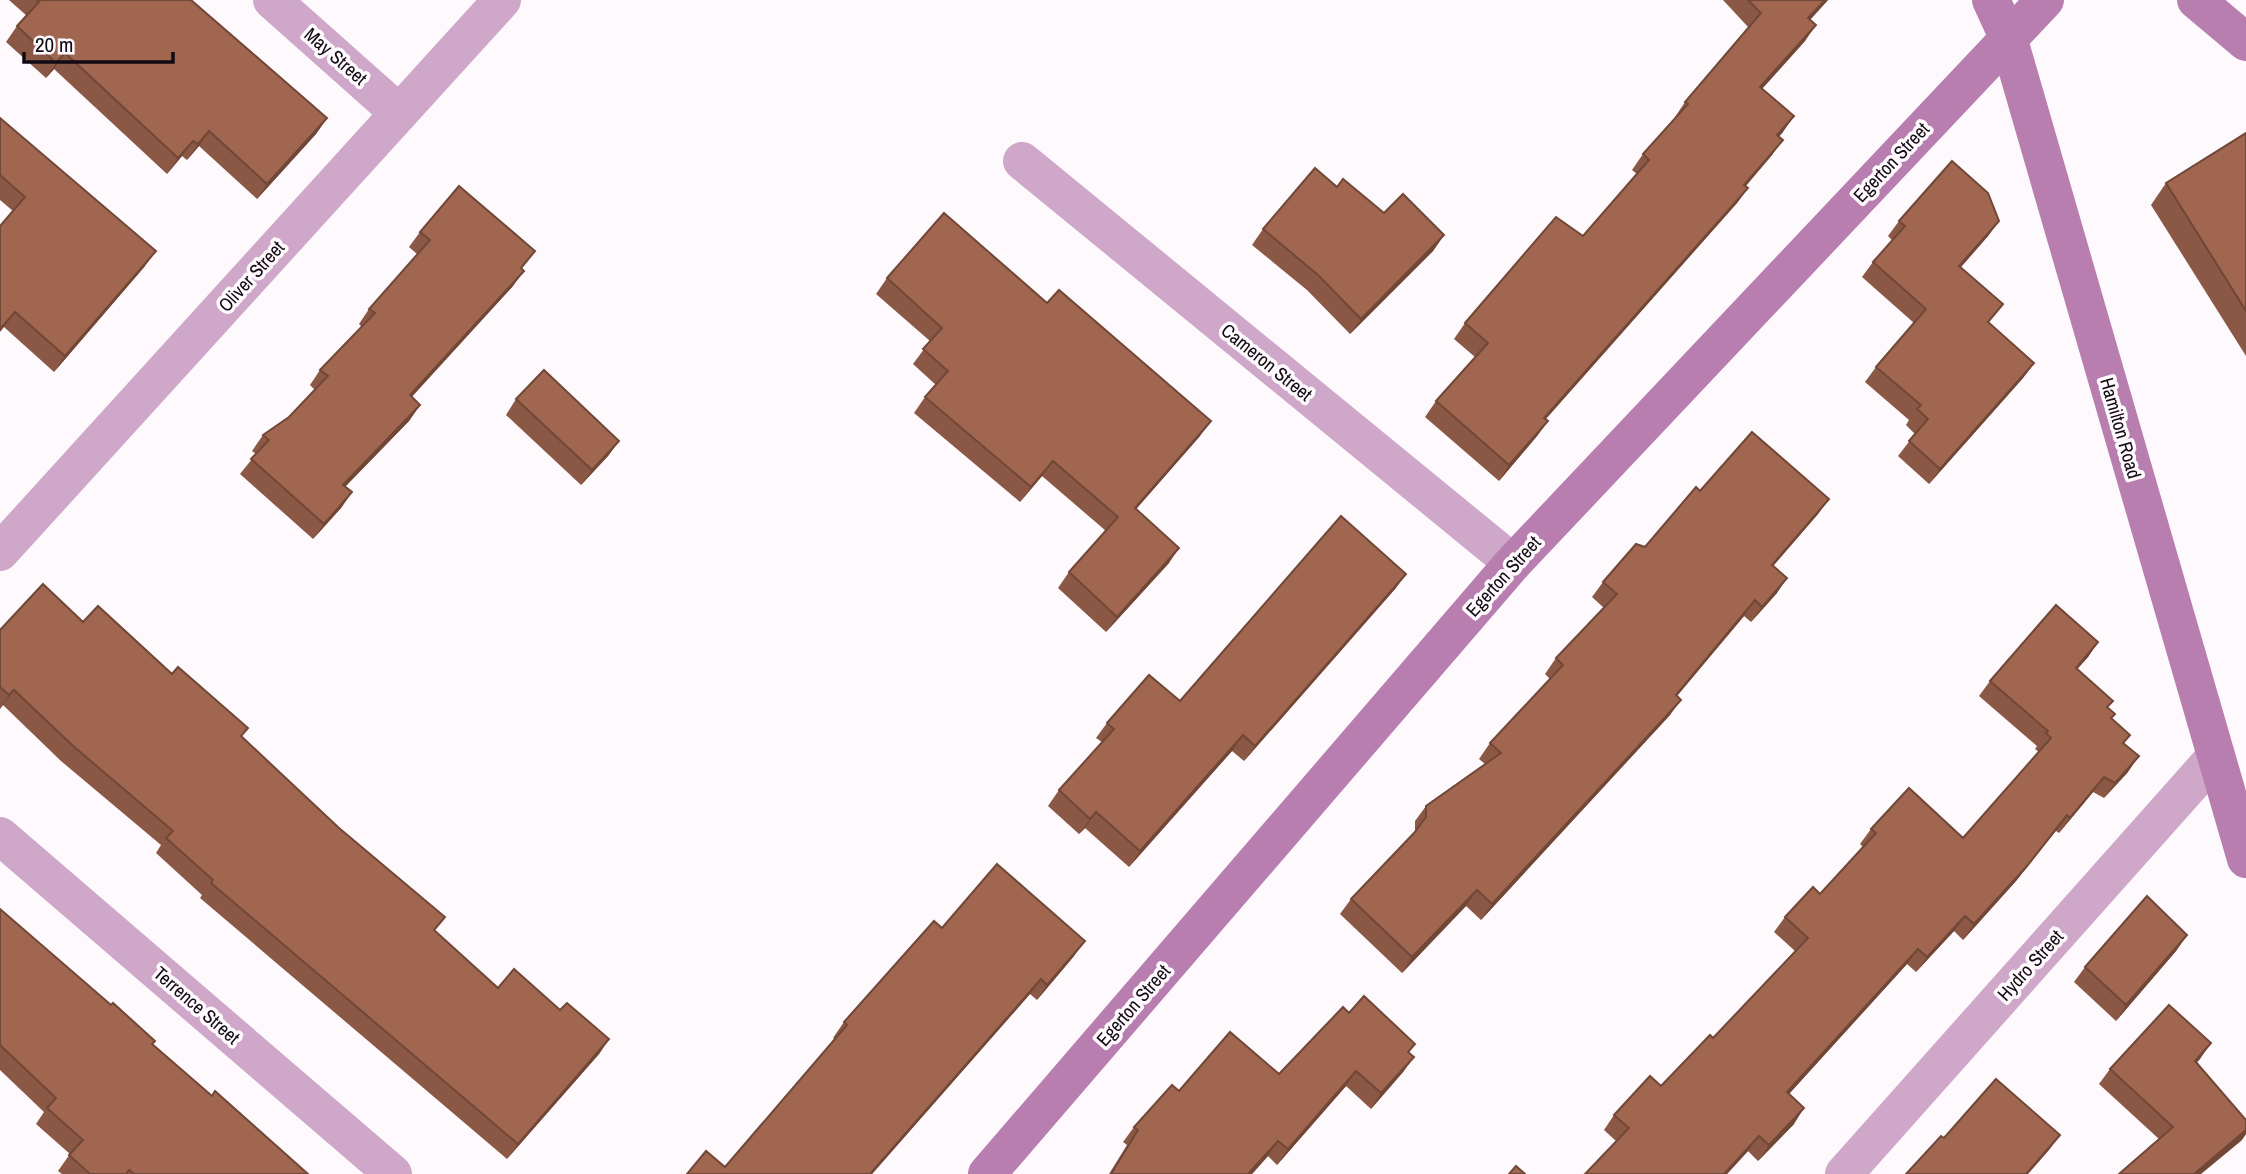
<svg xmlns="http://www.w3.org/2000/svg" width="2246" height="1174" font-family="'Archivo Narrow',sans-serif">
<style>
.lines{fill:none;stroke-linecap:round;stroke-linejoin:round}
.street{stroke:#cfa7c9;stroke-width:38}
.secondary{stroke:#b87eb0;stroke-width:38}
.wall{fill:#8a5844}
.shaded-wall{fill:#714737}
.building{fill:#a1664f;stroke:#714737;stroke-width:2}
.labels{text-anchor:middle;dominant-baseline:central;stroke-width:7;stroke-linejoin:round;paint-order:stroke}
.street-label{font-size:19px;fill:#110a12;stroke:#fdf9fd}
</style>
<rect width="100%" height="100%" fill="#fdf9fd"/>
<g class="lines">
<!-- street -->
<g class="street">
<path d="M272 0 399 113"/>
<path d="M1022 161 1513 563"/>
<path d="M0 552 502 0"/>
<path d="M0 836 393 1174"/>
<path d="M1844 1174 2216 756"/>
</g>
<!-- secondary -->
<g class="secondary">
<path d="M1991 0 2008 37 2246 859"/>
<path d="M2196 0 2246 42"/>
<path d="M987 1174 1513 563 2045 0"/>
</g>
</g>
<!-- wall -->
<g class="wall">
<path d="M9 0H191L327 118 316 134 257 199 199 146 187 160 182 156 167 174 54 69 46 78 6 42 17 26 27 16Z"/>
<path d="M1723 0H1828L1810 20 1805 41 1762 89 1783 132 1779 136 1772 155 1746 186 1748 188 1737 203 1546 419 1548 421 1537 436 1499 481 1425 417 1436 401 1475 357 1454 339 1465 323 1583 236 1637 174 1632 170 1643 154 1676 118 1675 117 1685 102 1749 28Z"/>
<path d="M0 118 145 266 54 372 4 327 13 211 0 200Z"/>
<path d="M2246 133V356L2151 205 2166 183Z"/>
<path d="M1337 187 1384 213 1444 235 1433 251 1350 334 1307 290 1252 245 1263 229Z"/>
<path d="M1899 221H1999L1988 236 1960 268 1989 323 2034 363 2023 378 1929 484 1898 456 1915 434 1906 425 1909 420 1865 382 1876 367 1914 323 1862 277 1873 262 1892 240 1888 236Z"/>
<path d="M420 232 522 269 513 286 411 397 420 405 409 421 345 487 352 492 341 508 313 539 240 474 256 454 252 451 263 435 289 417 315 390 310 385 320 370 362 327 359 324 369 309 417 254 409 247Z"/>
<path d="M887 278 1200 436 1136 509 1169 563 1106 632 1058 588 1069 572 1106 531 1042 476 1020 502 914 413 925 397 936 385 913 364 930 341 876 294Z"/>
<path d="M516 399 619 441 608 456 581 485 506 415Z"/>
<path d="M1700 491 1829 499 1818 514 1773 566 1777 593 1751 622 1744 616 1677 696 1670 715 1481 920 1466 906 1402 973 1340 914 1351 899 1415 832V821L1426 806 1485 764 1479 759 1490 743 1550 679 1545 674 1556 658 1604 608 1592 597 1603 582 1645 547Z"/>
<path d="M1406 574 1395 589 1244 761 1232 751 1129 867 1085 828 1079 834 1048 806 1059 790 1102 742 1096 738 1107 723 1180 701Z"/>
<path d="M83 622 242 737 435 932 498 988 560 1010 609 1039 599 1054 507 1159 200 898 202 895 156 853 161 845 61 761 3 705 0 709V630Z"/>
<path d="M2098 642 2088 657 2077 669 2108 707 2111 719 2124 743 2128 772 2104 798 2093 792 2059 833 2056 831 2016 881 1963 940 1954 931 1916 972 1907 964 1789 1094 1794 1124 1758 1161 1748 1151 1727 1174H1585L1616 1141 1604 1130 1614 1115 1661 1086 1713 1038 1795 951 1774 932 1785 917 1820 894 1863 847 1860 844 1871 829 1963 838 2039 752 2035 749 2037 746 1979 696 1990 681Z"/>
<path d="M0 909 212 1096 308 1174H62L58 1171 70 1154 36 1124 44 1112 0 1070Z"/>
<path d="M2187 935 2176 951 2116 1021 2074 982 2085 967Z"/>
<path d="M1074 956 1037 1000 1030 994 872 1174H687L725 1167 835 1039 833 1038 844 1022Z"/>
<path d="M1349 1013 1415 1044 1409 1052 1414 1057 1403 1072 1371 1109 1346 1086 1277 1165 1268 1156 1252 1174H1109L1127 1145 1123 1142 1134 1127 1179 1091 1279 1074Z"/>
<path d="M2200 1059 2196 1063 2246 1120V1134L2241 1141 2159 1139 2099 1084 2110 1069Z"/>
</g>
<!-- shaded-wall -->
<g class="shaded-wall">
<path d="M1825 0H1828L1797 34 1808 18Z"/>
<path d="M1816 25 1805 41 1749 103 1760 87Z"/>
<path d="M65 53 54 69 46 78 56 63Z"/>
<path d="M1794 116 1783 132 1767 151 1777 135Z"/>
<path d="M327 118 316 134 257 199 267 184Z"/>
<path d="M209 131 199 146 187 160 198 144Z"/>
<path d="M1783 140 1772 155 1733 200 1744 185Z"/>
<path d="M193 141 182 156 167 174 178 158Z"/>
<path d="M1748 188 1737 203 1533 433 1544 418Z"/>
<path d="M1999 221 1988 236 1948 282 1959 266Z"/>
<path d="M1444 235 1433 251 1350 334 1361 319Z"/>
<path d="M156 251 145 266 54 372 65 356Z"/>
<path d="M524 271 513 286 399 411 410 395Z"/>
<path d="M15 312 4 327 0 332V329Z"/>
<path d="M2034 363 2023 378 1929 484 1940 469Z"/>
<path d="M420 405 409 421 332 500 343 485Z"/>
<path d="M1211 421 1200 436 1124 523 1135 508Z"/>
<path d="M1548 421 1537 436 1499 481 1509 465Z"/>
<path d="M619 441 608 456 581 485 592 470Z"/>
<path d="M1053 461 1042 476 1020 502 1031 487Z"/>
<path d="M352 492 341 508 313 539 324 524Z"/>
<path d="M1829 499 1818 514 1761 580 1772 565Z"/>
<path d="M1179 548 1169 563 1106 632 1117 617Z"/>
<path d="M1406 574 1395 589 1244 761 1255 746Z"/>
<path d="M1787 578 1777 593 1751 622 1762 607Z"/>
<path d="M1755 600 1744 616 1665 710 1676 695Z"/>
<path d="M2098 642 2088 657 2065 683 2076 668Z"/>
<path d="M14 690 3 705 0 709 9 695Z"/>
<path d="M1681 700 1670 715 1481 920 1492 904Z"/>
<path d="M1243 735 1232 751 1129 867 1140 851Z"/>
<path d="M2139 756 2128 772 2104 798 2115 783Z"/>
<path d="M2104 777 2093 792 2059 833 2070 818Z"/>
<path d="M1096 812 1085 828 1079 834 1090 819Z"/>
<path d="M2067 815 2016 881 1963 940 1974 924Z"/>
<path d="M1477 890 1466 906 1402 973 1412 957Z"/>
<path d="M1965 916 1954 931 1916 972 1927 957Z"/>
<path d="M2187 935 2176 951 2116 1021 2126 1005Z"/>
<path d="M1085 941 1074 956 1037 1000 1047 985Z"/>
<path d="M1918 949 1907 964 1777 1107 1787 1092Z"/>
<path d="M1041 979 1030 994 872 1174H870Z"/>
<path d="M609 1039 599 1054 507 1159 518 1144Z"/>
<path d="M2211 1043 2200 1059 2184 1076 2195 1061Z"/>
<path d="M1414 1057 1403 1072 1371 1109 1381 1093Z"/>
<path d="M1356 1071 1346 1086 1277 1165 1288 1149Z"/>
<path d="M1804 1108 1794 1124 1758 1161 1769 1145Z"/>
<path d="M2246 1130V1134L2241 1141 2201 1174H2194Z"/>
<path d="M2060 1135 2049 1150 2028 1174H2026Z"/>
<path d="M1759 1136 1748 1151 1727 1174H1724Z"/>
<path d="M1278 1141 1268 1156 1252 1174H1248Z"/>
</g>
<!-- building -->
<g class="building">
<path d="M37 0H191L327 118 267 184 209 131 198 144 193 141 178 158 65 53 56 63 17 26 39 2Z"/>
<path d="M1748 0H1825L1808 18 1816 25 1760 87 1794 116 1777 135 1783 140 1744 185 1748 188 1544 418 1548 421 1509 465 1436 401 1488 343 1465 323 1556 217 1583 236 1649 160 1643 154 1688 104 1685 102 1761 13Z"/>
<path d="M0 118 156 251 65 356 15 312 0 329V226L25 197 0 175Z"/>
<path d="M2246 133V311L2166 183Z"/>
<path d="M1952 161 1988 193 1999 221 1959 266 2003 304 1988 322 2034 363 1940 469 1909 441 1928 419 1917 409 1921 405 1876 367 1926 309 1873 262 1905 226 1899 221Z"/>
<path d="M1315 168 1337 187 1343 179 1384 213 1403 194 1444 235 1361 319 1318 275 1263 229Z"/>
<path d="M459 186 535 251 521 268 524 271 410 395 420 405 343 485 352 492 324 524 251 459 269 440 263 435 289 417 328 376 320 370 375 313 369 309 430 240 420 232Z"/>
<path d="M944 213 1047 303 1059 290 1211 421 1135 508 1179 548 1117 617 1069 572 1118 517 1053 461 1031 487 925 397 948 371 923 349 942 328 887 278Z"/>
<path d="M544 370 619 441 592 470 516 399Z"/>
<path d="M1752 432 1829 499 1772 565 1787 578 1762 607 1755 600 1676 695 1681 700 1492 904 1477 890 1412 957 1351 899 1414 833 1426 817V806L1501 753 1490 743 1563 665 1556 658 1617 594 1603 582 1636 544 1645 547 1696 487 1700 491Z"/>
<path d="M1341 516 1406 574 1255 746 1243 735 1140 851 1096 812 1090 819 1059 790 1114 729 1107 723 1149 675 1180 701Z"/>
<path d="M43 584 83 622 98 606 172 674 178 667 248 728 241 736 339 828 445 917 434 930 498 988 514 969 560 1010 567 1003 609 1039 518 1144 211 883 213 880 166 838 173 831 72 745 14 690 9 695 0 687V630Z"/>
<path d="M2056 605 2098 642 2076 668 2113 701 2107 707 2115 714 2111 718 2130 735 2123 743 2139 756 2115 783 2104 777 2070 818 2067 815 2027 866 1974 924 1965 916 1927 957 1918 949 1787 1092 1804 1108 1769 1145 1759 1136 1724 1174H1585L1629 1128 1614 1115 1650 1076 1661 1086 1710 1035 1713 1038 1808 938 1785 917 1813 887 1820 894 1876 833 1871 829 1909 788 1963 838 2051 738 2046 733 2048 731 1990 681Z"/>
<path d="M997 864 1085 941 1047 985 1041 979 870 1174H687L706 1151 725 1167 847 1025 844 1022 934 921 942 928Z"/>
<path d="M2147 896 2187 935 2126 1005 2085 967Z"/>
<path d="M0 909 111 1005 113 1003 155 1041 152 1044 212 1096 215 1091 308 1174H134L129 1170 126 1174H90L69 1155 83 1140 47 1108 56 1098 0 1045Z"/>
<path d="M1364 996 1415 1044 1408 1052 1414 1057 1381 1093 1356 1071 1288 1149 1278 1141 1248 1174H1111L1138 1130 1134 1127 1172 1085 1179 1091 1230 1032 1279 1074 1343 1007 1349 1013Z"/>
<path d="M2169 1005 2211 1043 2195 1061 2246 1120V1130L2194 1174H2119L2173 1127 2110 1069Z"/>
<path d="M1996 1079 2060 1135 2026 1174H1906L1941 1136 1944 1138Z"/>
<path d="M1516 1166 1525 1174H1509Z"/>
</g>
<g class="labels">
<!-- street labels -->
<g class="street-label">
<text transform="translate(336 56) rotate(41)">May Street</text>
<text transform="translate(1891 162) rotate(-47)">Egerton Street</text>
<text transform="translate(251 276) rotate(-48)">Oliver Street</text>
<text transform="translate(1267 362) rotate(39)">Cameron Street</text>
<text transform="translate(2121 428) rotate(74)">Hamilton Road</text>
<text transform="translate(1503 576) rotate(-48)">Egerton Street</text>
<text transform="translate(2030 965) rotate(-48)">Hydro Street</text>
<text transform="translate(197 1005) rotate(41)">Terrence Street</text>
<text transform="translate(1133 1005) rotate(-49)">Egerton Street</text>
</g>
</g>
<!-- scale -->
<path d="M24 52v10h149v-10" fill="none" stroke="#110a12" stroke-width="3.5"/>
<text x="35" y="52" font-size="21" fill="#110a12" stroke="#fdf9fd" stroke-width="5" paint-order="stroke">20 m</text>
</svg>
